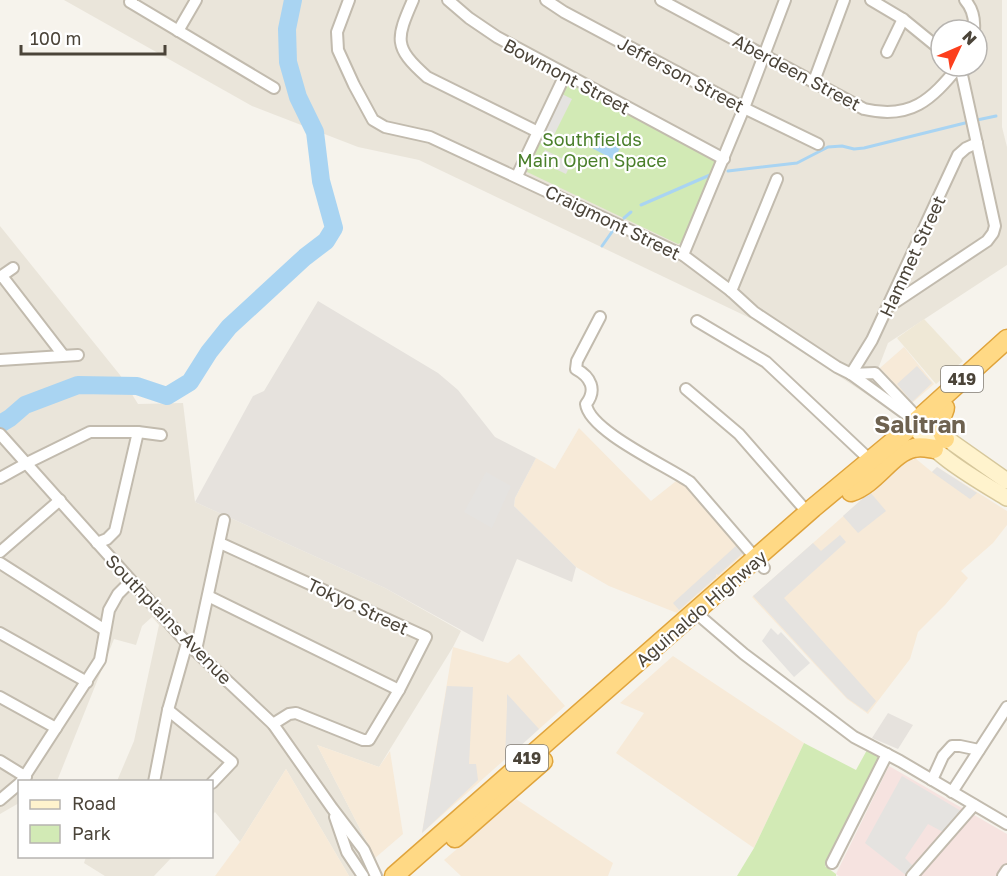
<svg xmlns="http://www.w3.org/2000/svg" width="1007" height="876" font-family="'Golos Text',sans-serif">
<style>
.residential{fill:#eae5da;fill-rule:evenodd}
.commercial{fill:#f7ead8}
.industrial{fill:#e6e2dd}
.education{fill:#efe8d6}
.medical{fill:#f6e3e0}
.green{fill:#d2eab5}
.parking{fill:#e5e3e0}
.water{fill:#a9d4f2}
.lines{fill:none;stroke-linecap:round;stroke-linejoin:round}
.stream{stroke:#a9d4f2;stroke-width:3}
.river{stroke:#a9d4f2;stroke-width:18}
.minor-casing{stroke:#c2bbae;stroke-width:14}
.secondary-casing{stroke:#d6c79b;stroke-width:18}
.trunk-casing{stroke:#e0a43c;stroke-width:21}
.minor{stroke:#fff;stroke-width:10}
.secondary{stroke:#fff3cd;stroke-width:15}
.trunk{stroke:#ffd985;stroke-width:18}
.labels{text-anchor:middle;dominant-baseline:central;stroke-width:4.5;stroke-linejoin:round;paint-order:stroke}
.shield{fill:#fff;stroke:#817c74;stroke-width:1.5}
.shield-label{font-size:16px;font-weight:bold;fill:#4b4439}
.street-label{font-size:18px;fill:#4b4439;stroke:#fff}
.park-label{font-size:18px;fill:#4a7f2a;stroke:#fff}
.district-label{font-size:24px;font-weight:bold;fill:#6e6250;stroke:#fff}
</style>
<rect width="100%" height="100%" fill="#f6f3ec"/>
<!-- residential -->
<g class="residential">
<path d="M64 0H1002V127L1007 147V265L888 343 878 369 909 402 898 415 752 319 419 160 358 147 252 106ZM941 30H977V66H941Z"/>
<path d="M0 226 120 375 138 404 183 403 195 502 385 588 461 631 453 647 379 767 317 745 375 858 354 876H349L286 769 240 842 215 812 212 815V782L117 781 134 741 159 625 152 617 142 626 136 645 114 639 57 781 20 782 19 803 0 814Z"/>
<path d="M86 857V856L172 857 154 876H105L84 863Z"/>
</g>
<!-- commercial -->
<g class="commercial">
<path d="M904 347 934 384 912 403 880 368Z"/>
<path d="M579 428 651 501 680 478 747 551 677 613 609 586 576 567 514 506 515 498 536 458 555 469Z"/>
<path d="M910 457 913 460 915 458 932 472 937 467 1007 511V525L993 543 961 571 968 578 945 605 918 632 910 659 868 714 847 699 752 597Z"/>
<path d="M453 647 508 663 519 654 565 706 422 833Z"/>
<path d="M673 656 804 743 754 848 616 753 644 713 620 703Z"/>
<path d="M317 745 379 767 390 751 403 834 375 858Z"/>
<path d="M286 769 349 876H215L240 842Z"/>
<path d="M516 799 613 863 608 876H461L444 860Z"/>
</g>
<!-- industrial -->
<g class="industrial">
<path d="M318 301 438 373 458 390 495 437 536 458 515 498 514 506 576 567 572 582 517 559 483 642 385 588 195 502 253 396 264 391Z"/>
<path d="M888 713 913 725 898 749 872 738Z"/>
</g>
<!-- education -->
<path class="education" d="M924 319 963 361 936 384 897 338Z"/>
<!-- medical -->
<path class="medical" d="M889 766 1007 834V864L997 876H839L836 874Z"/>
<!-- green -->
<g class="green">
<path d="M568 81 716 160 683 242 678 244 525 171Z"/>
<path d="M804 743 856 770 867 750 882 757 825 866 836 874V876H737L754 848Z"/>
</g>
<!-- parking -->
<g class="parking">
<path d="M562 94 572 99 548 147 539 142Z"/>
<path d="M545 150 571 163 566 174 539 161Z"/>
<path d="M917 366 932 383 912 402 897 384Z"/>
<path d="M937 467 977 493 970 499 932 472Z"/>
<path d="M486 472 511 486 492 528 464 512Z"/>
<path d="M870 492 886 511 858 533 843 516Z"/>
<path d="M840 535 846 542 784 598 876 701 867 712 847 698 753 596 813 543 821 551Z"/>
<path d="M737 545 744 552 718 575 716 574V577L679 610 673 603Z"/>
<path d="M771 628 778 635 781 632 810 663 794 677 762 641Z"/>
<path d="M447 686 473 687 469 764H476L478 780 422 833Z"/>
<path d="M507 694 539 729 505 760 507 706Z"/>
<path d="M902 776 961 811 943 832 928 824 905 858 914 867 907 876 865 843Z"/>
</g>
<!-- water -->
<path class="water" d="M599 136 620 148 614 160 592 148Z"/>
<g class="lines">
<!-- stream -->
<g class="stream">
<path d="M977 120 996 116"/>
<path d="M728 171 797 163 828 147 842 146 854 149 864 148 965 123"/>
<path d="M641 205 710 175"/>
<path d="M624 218 631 212"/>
<path d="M602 246 614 229"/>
</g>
<!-- river -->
<path class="river" d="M0 424 10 418 25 405 78 385 137 386 167 396 190 382 209 352 229 327 305 257 326 241 334 228 321 181 315 132 298 97 288 62 287 29 293 0"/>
<defs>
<g id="minor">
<path d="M132 0 130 2 274 88"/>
<path d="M349 0 337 32 338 50 354 85 373 120 385 127 430 137 683 255 731 291 754 312 837 367 851 374 906 414 914 423"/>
<path d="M413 0C396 39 393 47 427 77L538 132"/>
<path d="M448 0 469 18 497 37 724 159"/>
<path d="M546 0 564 12 744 108 818 144"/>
<path d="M661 0 864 109C911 120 931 100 959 66"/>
<path d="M871 0 903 19 941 50"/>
<path d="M965 0C973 9 975 18 974 30"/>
<path d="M178 31 196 0"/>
<path d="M887 52 903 19"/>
<path d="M814 81 844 0"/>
<path d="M517 176 565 75"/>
<path d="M683 255 744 108 785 0"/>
<path d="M2 276 63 355"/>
<path d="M0 277 13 268"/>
<path d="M731 291 777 179"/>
<path d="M888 307 987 241 993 233 995 226 960 66"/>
<path d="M600 317 577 361 576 369C591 377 597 390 586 404 589 431 667 466 690 482L764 568"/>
<path d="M697 321 766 362 870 460"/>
<path d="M0 360 78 355"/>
<path d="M851 374 872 340 958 155 966 148 977 143"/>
<path d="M851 374 875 373 914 414"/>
<path d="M686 389 739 434 808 513"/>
<path d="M0 434 187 643 273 724 332 808 364 850 376 876"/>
<path d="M0 478 27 463 90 432H138L161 435"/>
<path d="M97 543 107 539 115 531 138 432"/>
<path d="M220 543 426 637 399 690 369 740H363L296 713 289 714 273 724"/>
<path d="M0 552 60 500"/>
<path d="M0 563 105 630"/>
<path d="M208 596 399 690"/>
<path d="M695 612 744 654 854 737 900 761 1007 824"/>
<path d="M0 633 87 682"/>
<path d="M196 650 224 520"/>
<path d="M0 697 56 728"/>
<path d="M168 710 232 762 212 783"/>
<path d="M0 761 26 777"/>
<path d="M932 780 943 756 952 746H960L979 750"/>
<path d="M21 782 100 660 109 610 118 594 131 581"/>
<path d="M154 782 168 710 187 643"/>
<path d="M952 792 1007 707"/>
<path d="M0 800 20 783"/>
<path d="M335 817 347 852 363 876"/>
<path d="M832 863 887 754"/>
<path d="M912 876 974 805"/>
<path d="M1003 876 1007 870"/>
</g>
<g id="secondary">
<path d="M919 419 1007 481"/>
<path d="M914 423C925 451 981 482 1007 498"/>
</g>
<g id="trunk">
<path d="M945 439 939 425 945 408"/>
<path d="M851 492C876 484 892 452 914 448 921 446 928 448 934 449"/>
<path d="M455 838 543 761"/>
<path d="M394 876 813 508 902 434 1007 339"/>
</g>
</defs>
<!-- minor casing -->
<use href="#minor" class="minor-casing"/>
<!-- secondary casing -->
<use href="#secondary" class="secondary-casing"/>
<!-- trunk casing -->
<use href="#trunk" class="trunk-casing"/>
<!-- minor -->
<use href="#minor" class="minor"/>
<!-- secondary -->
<use href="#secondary" class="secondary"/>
<!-- trunk -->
<use href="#trunk" class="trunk"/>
</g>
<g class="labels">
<!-- shield labels -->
<g class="shield">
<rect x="941" y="366" width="42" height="26" rx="4.5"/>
<rect x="506" y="745" width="42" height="26" rx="4.5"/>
</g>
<g class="shield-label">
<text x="962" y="379">419</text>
<text x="527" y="758">419</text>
</g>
<!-- street labels -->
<g class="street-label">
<text transform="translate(797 72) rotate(28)">Aberdeen Street</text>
<text transform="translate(681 74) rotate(28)">Jefferson Street</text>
<text transform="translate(567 76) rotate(28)">Bowmont Street</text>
<text transform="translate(613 222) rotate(26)">Craigmont Street</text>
<text transform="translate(912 256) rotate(-65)">Hammet Street</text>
<text transform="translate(358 606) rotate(25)">Tokyo Street</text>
<text transform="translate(701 608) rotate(-41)">Aguinaldo Highway</text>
<text transform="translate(169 619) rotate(46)">Southplains Avenue</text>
</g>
<!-- park labels -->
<g class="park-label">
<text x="592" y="139">Southfields<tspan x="592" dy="21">Main Open Space</tspan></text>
</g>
<!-- district labels -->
<g class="district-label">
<text x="920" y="423">Salitran</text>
</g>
</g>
<!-- legend -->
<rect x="18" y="780" width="195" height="78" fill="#ffffff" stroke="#b7b4b0" stroke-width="1.5"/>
<rect x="30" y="800" width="30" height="9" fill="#fff3cd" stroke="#b7b4b0" stroke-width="1.5"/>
<text x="72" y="810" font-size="18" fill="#4b4439">Road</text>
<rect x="30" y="825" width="30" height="18" fill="#d2eab5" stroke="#b7b4b0" stroke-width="1.5"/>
<text x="72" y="840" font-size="18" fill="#4b4439">Park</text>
<!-- north arrow -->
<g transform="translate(959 48) rotate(46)"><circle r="28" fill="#ffffff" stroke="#b7b4b0" stroke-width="1.5"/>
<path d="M0-4.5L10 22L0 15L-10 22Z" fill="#fc3f1d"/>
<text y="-9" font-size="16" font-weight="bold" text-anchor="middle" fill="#4b4439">N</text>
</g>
<!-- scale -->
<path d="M21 45v9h144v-9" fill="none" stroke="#4b4439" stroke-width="3"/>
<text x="30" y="45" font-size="18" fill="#4b4439" stroke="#ffffff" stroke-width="4.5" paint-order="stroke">100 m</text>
</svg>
